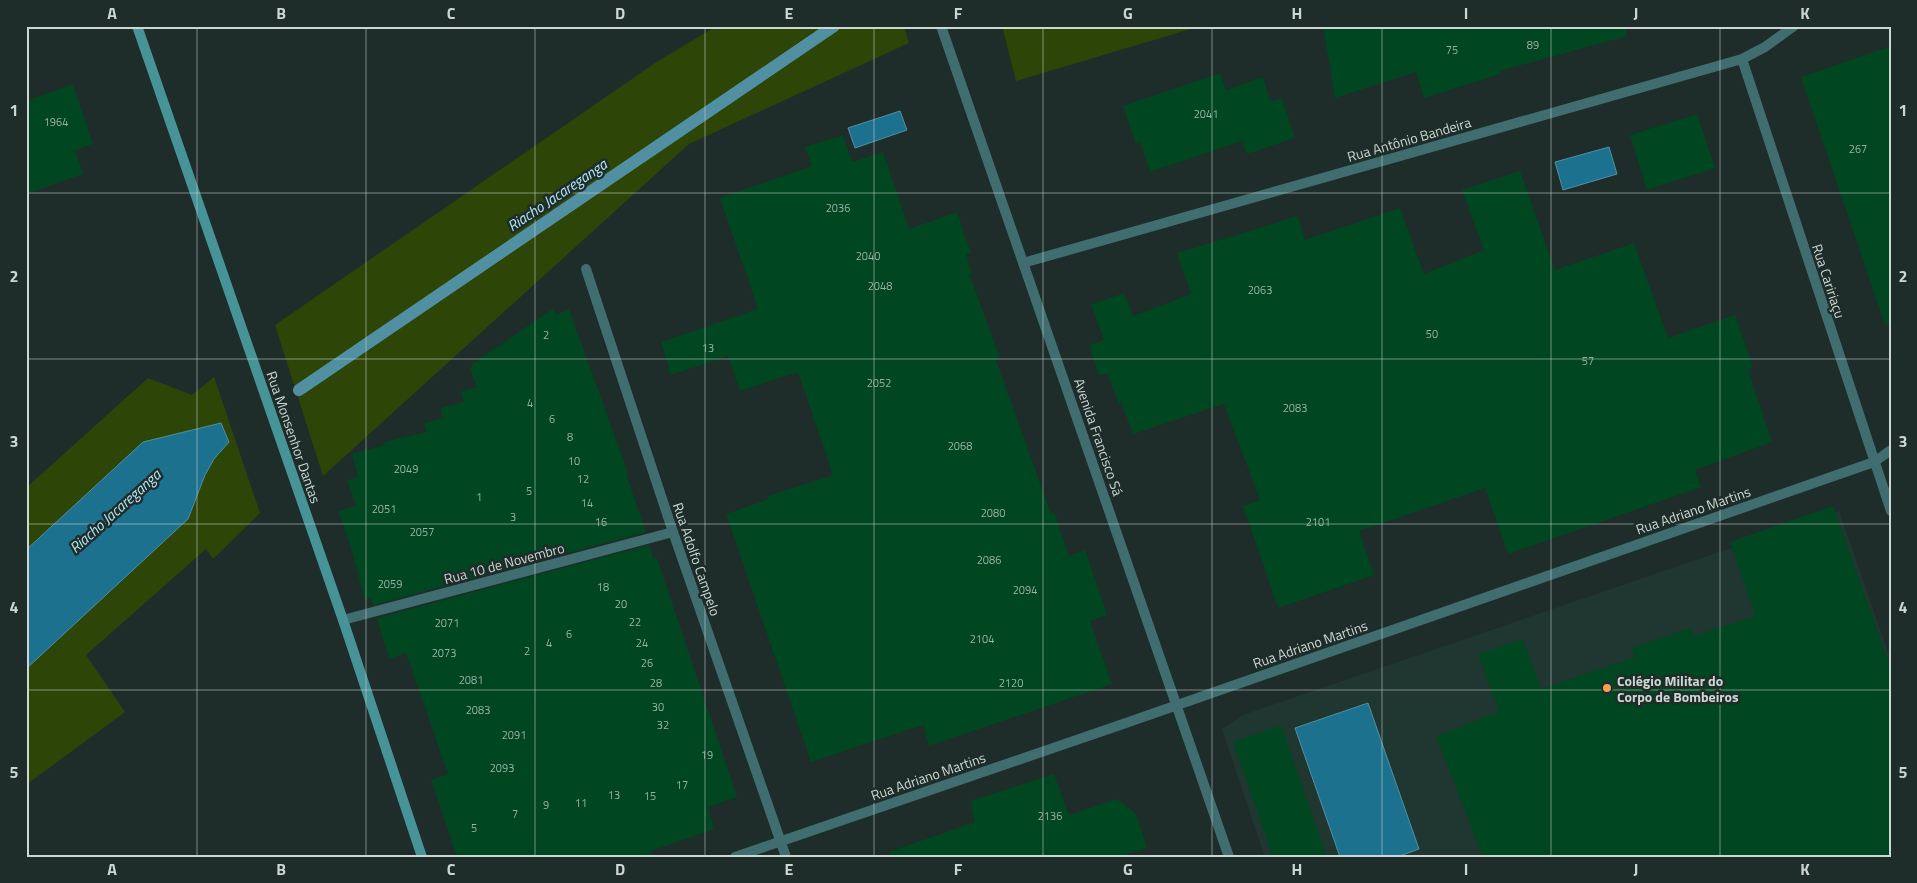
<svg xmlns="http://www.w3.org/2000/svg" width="1917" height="883" font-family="'Titillium Web',sans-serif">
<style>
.built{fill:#203731}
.green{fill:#2e4508}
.water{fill:#1c728e;stroke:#5190a3}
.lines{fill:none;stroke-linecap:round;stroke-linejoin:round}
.stream{stroke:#5190a3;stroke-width:12}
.building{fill:#004621}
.street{stroke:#406d70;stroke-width:10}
.secondary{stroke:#469398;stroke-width:10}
.grid{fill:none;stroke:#cdd6d3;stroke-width:1;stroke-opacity:0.55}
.poi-dot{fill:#fc9d52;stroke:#1e2d29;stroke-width:2}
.labels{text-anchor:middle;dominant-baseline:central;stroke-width:5;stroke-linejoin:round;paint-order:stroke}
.number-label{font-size:11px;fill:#9ab2a6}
.street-label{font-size:14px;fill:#cdd6d3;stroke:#1e2d29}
.poi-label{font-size:14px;font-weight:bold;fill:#cdd6d3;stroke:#1e2d29;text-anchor:start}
.water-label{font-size:15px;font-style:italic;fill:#b5e5f8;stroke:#1e2d29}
.neatline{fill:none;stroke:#cdd6d3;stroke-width:2}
.grid-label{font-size:16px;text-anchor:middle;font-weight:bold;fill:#cdd6d3}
</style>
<rect width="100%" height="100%" fill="#1e2d29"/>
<!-- built -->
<path class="built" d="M1839 511 1891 661V857H1265L1222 729 1243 715Z"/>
<!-- green -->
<g class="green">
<path d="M717 26H904L909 43 689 144 323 476 275 325 658 61Z"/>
<path d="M1002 26H1201L1016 81Z"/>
<path d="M214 377 260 513 213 559 206 549 86 655 125 712 26 785V669L188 519 205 475 214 459 229 442H143L26 550V488L148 378 192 395Z"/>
</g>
<!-- water -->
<g class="water">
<path d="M900 111 907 130 855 148 848 128Z"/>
<path d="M1609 147 1617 174 1563 190 1555 162Z"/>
<path d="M221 423 229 442 214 459 205 475 188 519 26 669V550L143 442Z"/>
<path d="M1368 703 1419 849 1397 857H1340L1295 728Z"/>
</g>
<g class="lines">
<!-- stream -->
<path class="stream" d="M299 390 834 26"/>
</g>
<!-- building -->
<g class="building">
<path d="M1323 26H1625L1627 36 1500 71 1501 74 1424 98 1416 72 1335 98Z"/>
<path d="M1891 46V324L1885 325 1801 77Z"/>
<path d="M1220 73 1226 90 1263 77 1271 102 1282 98 1295 138 1247 154 1242 141 1150 172 1140 142 1136 144 1123 106Z"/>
<path d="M73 84 93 144 75 150 83 174 26 194V101Z"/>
<path d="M1697 114 1715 168 1647 190 1630 135Z"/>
<path d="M843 135 852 162 883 152 909 229 957 212 971 253 966 254 972 273 969 274 1000 358 996 360 1051 514 1054 512 1069 556 1085 550 1107 615 1090 621 1112 684 929 746 923 725 811 762 726 514 769 499 768 496 833 475 798 372 740 391 728 356 671 375 661 342 758 309 720 198 812 166 805 147Z"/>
<path d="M1520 171 1555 270 1634 243 1668 338 1735 315 1753 367 1748 370 1772 442 1695 470 1701 487 1508 554 1485 488 1359 531 1374 575 1278 608 1243 506 1260 500 1224 404 1133 434 1121 402 1119 404 1107 373 1099 376 1089 345 1104 340 1091 305 1124 293 1133 316 1191 294 1177 253 1298 216 1305 240 1400 208 1424 274 1484 250 1462 190Z"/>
<path d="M554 308 556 315 569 309 628 473 626 474 646 532 373 605 371 598 365 600 349 541 338 511 356 506 347 480 358 477 352 454 385 445 384 442 426 432 424 423 443 418 441 408 464 402 461 392 477 387 470 369 472 367 471 365Z"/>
<path d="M1833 506 1891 669V857H1483L1436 736 1499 712 1478 654 1523 639 1541 689 1635 657 1632 648 1691 628 1694 636 1755 616 1730 542Z"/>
<path d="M649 545 653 559 657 558 737 797 708 807 714 829 651 851 653 857H457L431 780 448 774 406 653 389 659 377 618Z"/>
<path d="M1281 725 1327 857H1273L1233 742Z"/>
<path d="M1054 774 1069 815 1117 799 1136 814 1147 848 1119 857H890L889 852 975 822 970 801Z"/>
</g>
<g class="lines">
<!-- street -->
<g class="street">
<path d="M941 26 1229 857"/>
<path d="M1742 59 1891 511"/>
<path d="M1023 263 1742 59 1765 47 1794 26"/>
<path d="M586 269 673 532 786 857"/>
<path d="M343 620 673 532"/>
<path d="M735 857 1123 724 1874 462 1891 450"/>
</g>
<!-- secondary -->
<path class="secondary" d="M137 26 343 620 422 857"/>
</g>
<!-- grid -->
<path class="grid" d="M197 26V857M366 26V857M535 26V857M705 26V857M874 26V857M1043 26V857M1212 26V857M1382 26V857M1551 26V857M1720 26V857M26 193H1891M26 359H1891M26 524H1891M26 690H1891"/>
<!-- markers -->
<circle class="poi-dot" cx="1607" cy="688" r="5"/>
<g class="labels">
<!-- number labels -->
<g class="number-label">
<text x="1533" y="45">89</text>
<text x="1452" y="50">75</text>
<text x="1206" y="114">2041</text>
<text x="56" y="122">1964</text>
<text x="1858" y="149">267</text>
<text x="838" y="208">2036</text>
<text x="868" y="256">2040</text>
<text x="880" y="286">2048</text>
<text x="1260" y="290">2063</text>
<text x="1432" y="334">50</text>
<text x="546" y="335">2</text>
<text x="708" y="348">13</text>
<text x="1588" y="361">57</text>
<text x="879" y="383">2052</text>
<text x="530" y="403">4</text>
<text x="1295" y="408">2083</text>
<text x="552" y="419">6</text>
<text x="570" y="437">8</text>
<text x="960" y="446">2068</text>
<text x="574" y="461">10</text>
<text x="406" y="469">2049</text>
<text x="583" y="479">12</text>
<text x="529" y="491">5</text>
<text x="479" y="497">1</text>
<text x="587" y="503">14</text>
<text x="384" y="509">2051</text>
<text x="993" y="513">2080</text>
<text x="513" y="517">3</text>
<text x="601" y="522">16</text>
<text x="1318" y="522">2101</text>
<text x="422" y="532">2057</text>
<text x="989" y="560">2086</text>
<text x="390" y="584">2059</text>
<text x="603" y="587">18</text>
<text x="1025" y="590">2094</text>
<text x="621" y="604">20</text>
<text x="635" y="622">22</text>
<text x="447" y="623">2071</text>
<text x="569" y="634">6</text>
<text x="982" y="639">2104</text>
<text x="549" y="643">4</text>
<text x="642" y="643">24</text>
<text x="527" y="651">2</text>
<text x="444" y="653">2073</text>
<text x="647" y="663">26</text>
<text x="471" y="680">2081</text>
<text x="656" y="683">28</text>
<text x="1011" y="683">2120</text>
<text x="658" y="707">30</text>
<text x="478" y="710">2083</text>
<text x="663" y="725">32</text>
<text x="514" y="735">2091</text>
<text x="707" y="755">19</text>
<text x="502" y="768">2093</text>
<text x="682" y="785">17</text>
<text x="614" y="795">13</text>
<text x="650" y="796">15</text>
<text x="581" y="803">11</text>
<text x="546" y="805">9</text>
<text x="515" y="814">7</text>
<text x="1050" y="816">2136</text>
<text x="474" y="828">5</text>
</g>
<!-- street labels -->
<g class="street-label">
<text transform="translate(1409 139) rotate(-16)">Rua Antônio Bandeira</text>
<text transform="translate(1829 281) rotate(72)">Rua Caririaçu</text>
<text transform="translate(294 437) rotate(71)">Rua Monsenhor Dantas</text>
<text transform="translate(1099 437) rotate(71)">Avenida Francisco Sá</text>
<text transform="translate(1693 510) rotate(-19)">Rua Adriano Martins</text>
<text transform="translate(697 559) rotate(71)">Rua Adolfo Campelo</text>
<text transform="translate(504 563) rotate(-15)">Rua 10 de Novembro</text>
<text transform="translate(1310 644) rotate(-19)">Rua Adriano Martins</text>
<text transform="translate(928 776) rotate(-19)">Rua Adriano Martins</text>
</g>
<!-- poi labels -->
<g class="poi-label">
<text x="1617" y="680">Colégio Militar do<tspan x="1617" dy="16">Corpo de Bombeiros</tspan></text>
</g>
<!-- water labels -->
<g class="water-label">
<text transform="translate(557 195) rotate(-34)">Riacho Jacareganga</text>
<text transform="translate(115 511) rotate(-42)">Riacho Jacareganga</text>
</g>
</g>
<!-- border -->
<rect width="1917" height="883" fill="none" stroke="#1e2d29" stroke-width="55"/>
<rect x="28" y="28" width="1862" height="828" class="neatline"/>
<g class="grid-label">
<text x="112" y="19">A</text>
<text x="281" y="19">B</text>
<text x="451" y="19">C</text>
<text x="620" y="19">D</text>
<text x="789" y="19">E</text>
<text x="958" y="19">F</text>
<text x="1128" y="19">G</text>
<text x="1297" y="19">H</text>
<text x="1466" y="19">I</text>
<text x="1636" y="19">J</text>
<text x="1805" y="19">K</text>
<text x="14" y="116">1</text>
<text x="1903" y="116">1</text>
<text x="14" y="282">2</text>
<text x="1903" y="282">2</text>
<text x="14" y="447">3</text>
<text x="1903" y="447">3</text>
<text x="14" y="613">4</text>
<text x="1903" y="613">4</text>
<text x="14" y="778">5</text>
<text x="1903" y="778">5</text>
<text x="112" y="875">A</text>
<text x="281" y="875">B</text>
<text x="451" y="875">C</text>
<text x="620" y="875">D</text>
<text x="789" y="875">E</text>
<text x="958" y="875">F</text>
<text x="1128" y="875">G</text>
<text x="1297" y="875">H</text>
<text x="1466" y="875">I</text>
<text x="1636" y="875">J</text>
<text x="1805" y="875">K</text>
</g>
</svg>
